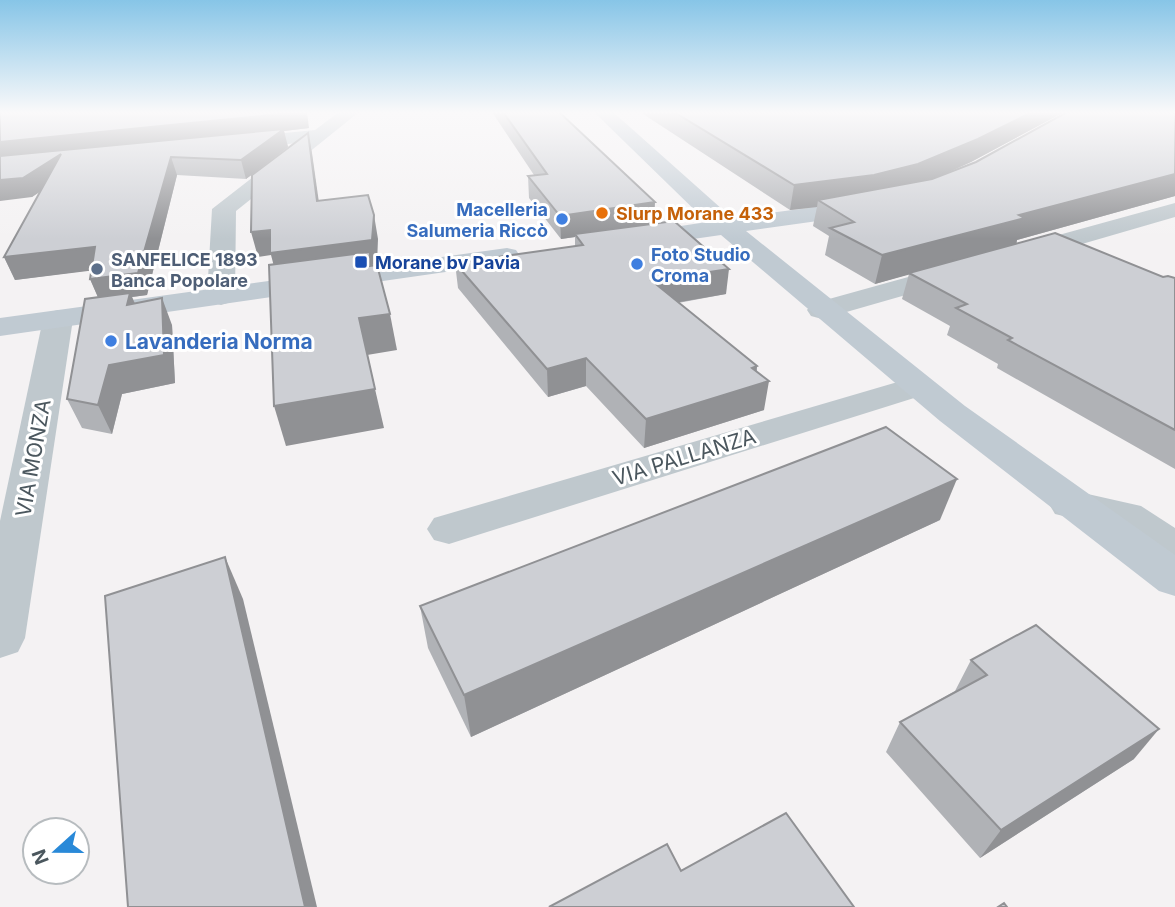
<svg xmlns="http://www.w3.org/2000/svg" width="1175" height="907" font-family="Inter,sans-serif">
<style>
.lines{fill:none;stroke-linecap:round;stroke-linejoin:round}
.street{fill:#bfc8cd;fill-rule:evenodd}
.secondary{fill:#c0cad2;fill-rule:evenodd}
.wall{fill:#b0b2b6}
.shaded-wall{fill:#909194}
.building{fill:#cdcfd4;stroke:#909194;stroke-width:2}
.food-dot{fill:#e8710a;stroke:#fff;stroke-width:2.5}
.shop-dot{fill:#3f7fe0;stroke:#fff;stroke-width:2.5}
.transit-dot{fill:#1a4fb4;stroke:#fff;stroke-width:2.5}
.service-dot{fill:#5c6f8a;stroke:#fff;stroke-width:2.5}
.labels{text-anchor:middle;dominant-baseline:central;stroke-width:6;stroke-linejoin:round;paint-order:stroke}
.far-shop-label{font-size:18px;font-weight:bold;fill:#366cbe;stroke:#fff;text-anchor:end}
.far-food-label{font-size:18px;font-weight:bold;fill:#c56008;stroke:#fff;text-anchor:start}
.far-service-label{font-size:18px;font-weight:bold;fill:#4e5e75;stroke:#fff;text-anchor:start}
.far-transit-label{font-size:18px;font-weight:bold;fill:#164399;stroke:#fff;text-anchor:start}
.shop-label{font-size:21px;font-weight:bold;fill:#366cbe;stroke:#fff;text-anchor:start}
.street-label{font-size:21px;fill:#4b575e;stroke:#fff}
</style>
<rect width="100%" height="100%" fill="#f4f2f3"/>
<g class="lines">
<!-- street -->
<g class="street">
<path d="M339 112H359L236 211 235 296 231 302 221 305 211 302 207 296 212 209 297 143 235 150 225 144 235 138 315 130Z"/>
<path d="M1175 203V217L1020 262 1011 260 1007 254 1011 248Z"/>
<path d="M955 264 965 266 969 272 965 278 822 319 811 316 807 310 811 304Z"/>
<path d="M58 310 69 313 73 319 25 638 18 652 0 658V521L43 319 47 313Z"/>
<path d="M918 376 930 379 935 386 930 393 449 544 434 540 427 529 434 518Z"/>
<path d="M1070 490 1141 506 1175 528V565L1159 560 1113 528 1055 514 1049 504 1055 494Z"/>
</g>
<!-- secondary -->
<g class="secondary">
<path d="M594 112H613L732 218 868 200 876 202 880 207 876 212 868 214 746 231 965 406 1175 555V596L1159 591 940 421 721 235 637 247 628 244 624 239 628 234 707 222Z"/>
<path d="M507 248 516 250 520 256 516 262 0 336V318Z"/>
</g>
</g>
<!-- wall -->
<g class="wall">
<path d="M0 112 309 128 284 131 288 147 246 179 177 175 147 295 132 297 135 303 172 325 175 383 122 394 112 434 82 428 67 399 98 297 90 279 91 270 15 280 4 257 40 191 32 197Z"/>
<path d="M492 112H559L654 223 726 294 678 303 757 366V371L764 410 644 448 586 386 548 397 458 288 455 263 575 246V237L561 239 529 198 528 176 534 175Z"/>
<path d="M640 112H1064L971 162 936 178 1175 112V196L1017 240 1016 244 1163 277 1175 278V469L997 368 998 364 947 335 950 326 902 299 909 274 875 284 825 255 829 236 813 226 817 207 790 210Z"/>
<path d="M940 520 471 737 428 648 420 606Z"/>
<path d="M971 660 1134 759 980 858 886 752 900 722 955 691Z"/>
</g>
<!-- shaded-wall -->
<g class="shaded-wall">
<path d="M302 112H307L309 128 284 131 288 147 246 179 241 160 282 131 69 173 32 197 0 201V142Z"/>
<path d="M1032 112H1064L971 162 911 189 818 200 817 207 790 210 794 185Z"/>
<path d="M308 133 312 153 322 224 317 201Z"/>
<path d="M171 157 177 175 147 295 132 297 141 319 100 302 90 279Z"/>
<path d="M1175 174V196L1017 240 1016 245 875 284 882 255 1019 215Z"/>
<path d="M655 202 654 225 575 234V237L561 239 560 216Z"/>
<path d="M374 215 378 239 377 264 372 265 376 286 277 278 271 255 258 257 251 232Z"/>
<path d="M95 247 104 269 15 280 4 257Z"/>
<path d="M729 269 726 294 651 307 652 281Z"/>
<path d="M162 298 172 325 175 383 122 394 112 434 98 405 109 365Z"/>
<path d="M390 314 397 350 367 355 359 318Z"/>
<path d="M586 358V386L548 397 547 369Z"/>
<path d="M757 366 754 386 769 381 764 410 644 448 646 419Z"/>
<path d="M375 389 384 428 286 446 274 406Z"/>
<path d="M957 479 940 520 471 737 464 695Z"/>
<path d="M225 557 243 599 317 907H305Z"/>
<path d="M1159 729 1134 759 980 858 1001 830Z"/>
</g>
<!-- building -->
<g class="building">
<path d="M0 112H302L0 142Z"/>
<path d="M503 112H559L655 202 560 216 528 176 547 174Z"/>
<path d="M674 112H1032L978 139 918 164 874 175 794 185Z"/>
<path d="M1067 112H1175V174L1019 215 1025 218 882 255 830 228 854 222 818 200 932 179 976 162Z"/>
<path d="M284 129 241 160 171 157 138 273 90 279 95 247 4 257 61 154 23 178 0 180V156Z"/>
<path d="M308 133 317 201 368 195 374 215 372 240 270 253V230L251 232 252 175Z"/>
<path d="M674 221 729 269 652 281 757 366 752 368 769 381 646 419 586 358 547 369 455 263 583 245 575 234Z"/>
<path d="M1055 233 1163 277 1168 276 1175 278V430L1008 340 1012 338 956 308 967 304 909 273Z"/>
<path d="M370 252 369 266 377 265 390 314 359 318 375 389 274 406 269 265Z"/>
<path d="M130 293 127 305 162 298 164 355 109 365 98 405 67 399 85 299Z"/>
<path d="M886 427 957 479 464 695 420 606Z"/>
<path d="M225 557 305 907H128L105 596Z"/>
<path d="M1036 625 1159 729 1001 830 900 722 987 675 971 660Z"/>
<path d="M786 813 854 907H549L667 844 681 871Z"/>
<path d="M1004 903 1007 907H998Z"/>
</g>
<!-- sky -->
<linearGradient id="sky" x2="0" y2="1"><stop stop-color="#87c5e7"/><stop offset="0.47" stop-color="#faf9fa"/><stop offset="1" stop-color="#faf9fa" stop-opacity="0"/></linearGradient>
<rect width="1175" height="239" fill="url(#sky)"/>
<!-- markers -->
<circle class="food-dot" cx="602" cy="213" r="7"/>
<g class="shop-dot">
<circle cx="562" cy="219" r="7"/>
<circle cx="637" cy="264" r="7"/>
<circle cx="111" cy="341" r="7"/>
</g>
<rect class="transit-dot" x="354" y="255" width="14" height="14" rx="3.5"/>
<circle class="service-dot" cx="97" cy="269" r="7"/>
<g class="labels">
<!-- far-shop labels -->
<g class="far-shop-label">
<text x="548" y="209">Macelleria<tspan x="548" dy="21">Salumeria Riccò</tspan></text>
<text x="651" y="254" text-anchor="start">Foto Studio<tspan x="651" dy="21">Croma</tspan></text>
</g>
<!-- far-food labels -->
<g class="far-food-label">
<text x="616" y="213">Slurp Morane 433</text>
</g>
<!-- far-service labels -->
<g class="far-service-label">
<text x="111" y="259">SANFELICE 1893<tspan x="111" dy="21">Banca Popolare</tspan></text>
</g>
<!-- far-transit labels -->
<g class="far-transit-label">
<text x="375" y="262">Morane bv Pavia</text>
</g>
<!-- shop labels -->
<g class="shop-label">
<text x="125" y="341">Lavanderia Norma</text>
</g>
<!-- street labels -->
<g class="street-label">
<text transform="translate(684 457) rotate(-17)">VIA PALLANZA</text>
<text transform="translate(33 458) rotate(-80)">VIA MONZA</text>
</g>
</g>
<!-- north arrow -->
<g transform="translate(56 851) rotate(249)"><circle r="33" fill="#ffffff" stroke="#b7bcbf" stroke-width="2"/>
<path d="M0-5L12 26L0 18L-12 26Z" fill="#2989d8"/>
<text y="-10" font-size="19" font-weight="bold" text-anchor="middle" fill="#4b575e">N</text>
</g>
</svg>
